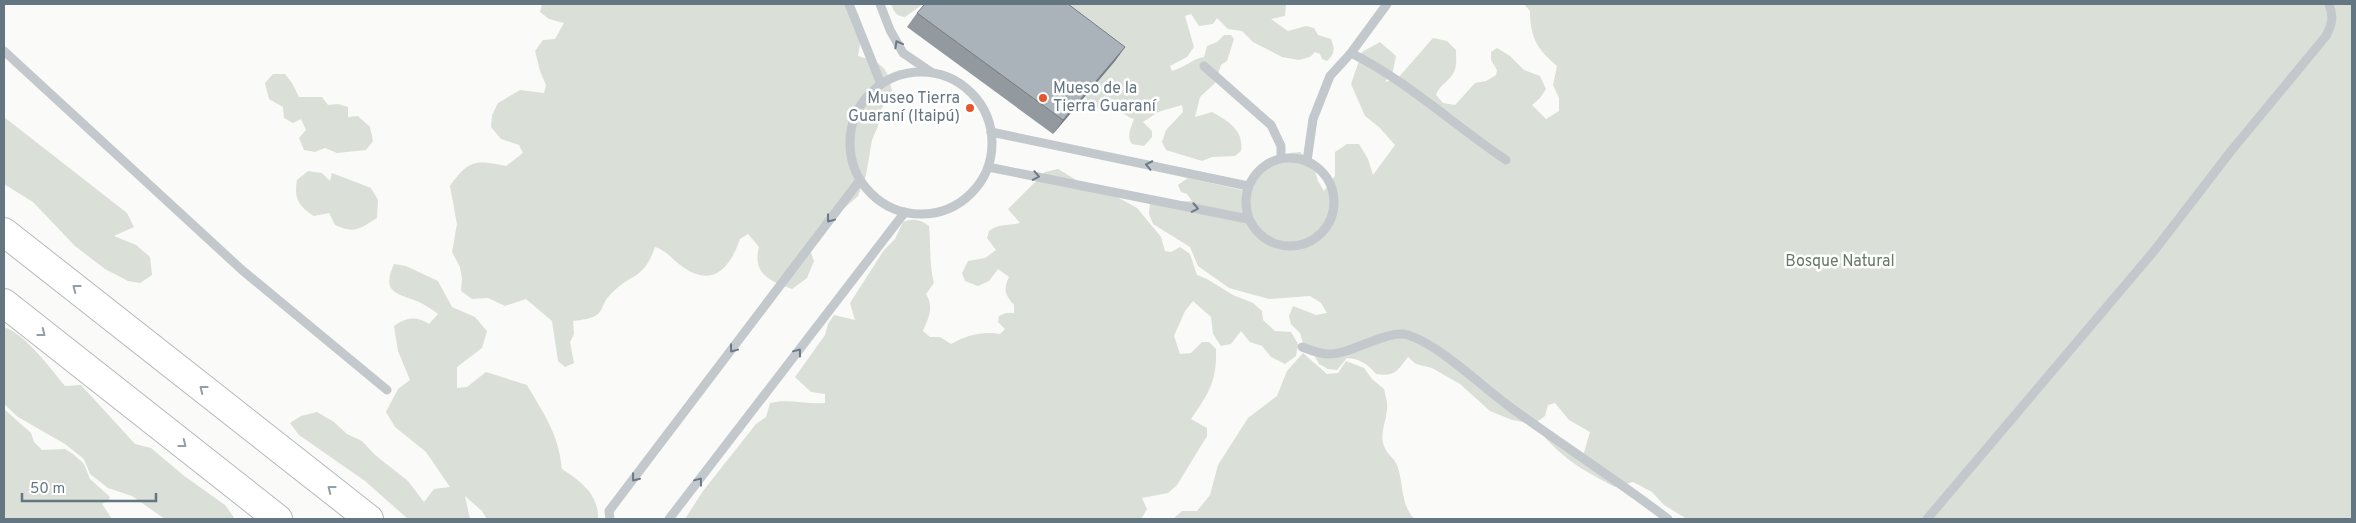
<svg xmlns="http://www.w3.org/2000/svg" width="2356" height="523" font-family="Overpass,sans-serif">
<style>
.green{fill:#dadfd7}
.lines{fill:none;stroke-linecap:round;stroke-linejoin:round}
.trunk-casing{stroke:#b4b9bd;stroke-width:30}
.service{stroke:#c3c8cc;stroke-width:9}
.trunk{stroke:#fff;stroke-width:28}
.wall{fill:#929a9f}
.shaded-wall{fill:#777d82}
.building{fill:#aab3b9;stroke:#777d82}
.oneway{stroke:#6a7a87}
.oneway2{stroke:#939fa8}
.poi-dot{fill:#e4572e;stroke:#fff;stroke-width:2}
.labels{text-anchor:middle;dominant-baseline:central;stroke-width:5;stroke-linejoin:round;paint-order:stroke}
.poi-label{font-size:16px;fill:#657683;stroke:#fff;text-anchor:start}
.park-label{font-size:16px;fill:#687a64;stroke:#fff}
</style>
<rect width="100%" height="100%" fill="#fafaf8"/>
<!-- green -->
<g class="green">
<path d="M542 4H847C867 13 861 38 858 56 882 63 888 66 892 92L880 111 878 126 872 140 866 175 858 196 813 236 810 250 814 261 807 278 792 289C770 281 752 274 759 247L748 234 740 239C730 268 713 288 683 267 672 260 668 251 655 247 643 282 630 272 609 296 604 301 603 308 599 313 593 319 581 320 573 321L574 334 570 342 574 363 565 367 558 361 552 321 526 299 505 306 488 298 472 299 461 291 462 279 460 267 452 252 457 224 450 186C469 159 476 160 506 166L523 153 519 145 501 139 491 127 492 115 498 103 520 90 544 93 546 85 540 71 535 51 543 40 555 39 564 23 549 19 540 12Z"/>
<path d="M891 4H923L905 17C896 16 894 12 891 4Z"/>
<path d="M1039 4H1286L1285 16 1271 19 1288 31 1306 26 1314 28 1318 35 1331 39C1335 49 1335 54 1327 61L1322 59 1320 54 1315 52 1310 57 1299 60 1282 57 1253 42 1242 31 1228 29 1217 18 1213 24 1199 26 1191 14 1185 16 1194 47 1187 57 1170 66 1172 71C1184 68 1192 59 1204 57L1207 46 1217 42 1224 35H1231L1234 39 1227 61 1221 65 1215 83 1200 97 1195 117 1212 112C1228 121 1244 130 1241 151L1235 156 1212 157 1202 161 1166 150 1162 142 1166 130 1183 112 1182 105 1158 112 1143 122 1152 131V137L1144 146 1132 144C1126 136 1131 128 1134 119 1124 117 1119 106 1109 104L1108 110 1103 111 1088 102Z"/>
<path d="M1524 4H2352V519H1687L1664 505 1652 492 1633 482 1615 487C1586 472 1564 460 1543 435L1583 456 1590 432 1569 420 1555 403 1548 405 1545 416 1534 424 1512 420 1490 411 1460 384 1432 368 1416 364 1408 357C1397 371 1395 377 1376 374 1368 364 1360 359 1347 358L1337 370 1328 369 1319 364 1314 355 1304 346 1300 333 1291 324 1289 316 1293 306 1316 315 1327 313 1321 303 1310 296 1269 299 1229 288 1198 266 1190 247 1153 224 1149 214 1150 203 1192 201 1187 194 1181 192 1178 185 1188 178 1247 191 1256 172 1290 153 1300 152 1312 161 1318 181 1324 191 1335 176V152L1347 144H1359L1368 159 1373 175 1395 145 1379 127 1365 116 1351 84 1362 52 1380 42 1396 56 1393 71 1385 82 1398 78 1433 38 1447 41 1456 50C1456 57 1457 66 1454 72 1450 81 1439 85 1436 95L1443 103 1455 105 1475 83 1486 81 1496 75 1497 70 1491 60V52L1497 48 1510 56 1524 70 1540 76 1546 89 1540 98 1532 105 1546 119 1559 111V98L1553 85 1557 66C1537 49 1530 37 1530 11Z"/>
<path d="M273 74H285L292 83 299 97H322L328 105 338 104 348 107V117L358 116 370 127 373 141 366 150 337 153 325 148 315 152 304 150 299 138 306 130 301 119 293 123 284 118 283 107 269 99 265 83Z"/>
<path d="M4 117 127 213 134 227 114 236 136 245 150 257 152 275 140 283 128 281 105 269 75 246 33 202 4 184Z"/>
<path d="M1058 169 1096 192 1117 197 1137 208 1161 237 1165 251 1171 252 1180 247 1190 254 1197 275 1207 279 1233 295 1253 303 1262 311 1263 320 1275 331 1291 332 1298 344 1296 356 1285 364 1271 357 1262 346 1250 342 1241 331 1231 344 1221 346 1213 334 1211 317 1193 301 1185 311 1174 336 1180 354 1191 353 1202 342H1209L1216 349C1217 381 1209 393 1191 419L1207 428V436L1177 485 1168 493 1142 498 1147 509 1141 519H685L703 491 756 424 766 417 770 403C789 398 806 405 825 403V394L811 392 795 377 825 335 828 324 834 315 855 320 850 303 884 250 895 239 903 222C914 218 920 219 929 226 931 245 929 264 934 283L926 294C934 307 929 317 923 331L930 337H940L951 344C967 335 983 331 1000 334L1005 329 998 322 999 316 1006 313H1014V305C1005 295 1003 289 1009 277L998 269 989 281 978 286 965 281 962 273 968 261 985 258 996 250 987 238 989 231C999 223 1008 226 1020 223L1008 209 1045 172Z"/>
<path d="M308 171 322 173 330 181 332 173 371 188 378 200 377 218C360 229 354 234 335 225L329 213 314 216C298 206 294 198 297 180Z"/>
<path d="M394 264 406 266 438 281 452 307 475 317 487 331 482 348 457 367V388L467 387 486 372 527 385C545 416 558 433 562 469 580 481 599 494 598 519H487L482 511 465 496 470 519H408L365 481 299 435 290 423 301 416 317 412 334 422 347 434 362 441 375 455 408 481 424 502 434 489 450 487 426 452 395 427 386 412 398 389 410 380 398 351 394 326C406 317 416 316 429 324L438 314C433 310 427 306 421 303 399 293 380 295 394 264Z"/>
<path d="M4 327C26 335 50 368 65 386L81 385 135 444 151 448 183 475 225 505 235 519H165L132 496 108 488 90 474 84 459 65 444 18 417 4 404Z"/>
<path d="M1303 353 1327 374 1338 373 1346 361 1364 368 1372 379 1384 389C1385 395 1388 402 1387 408 1387 420 1379 434 1384 446 1386 453 1394 458 1397 465 1404 484 1400 503 1414 519H1173L1182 511H1197L1210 495 1218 465 1248 418 1277 396 1287 371Z"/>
<path d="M4 409 31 433 34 442 42 450 65 449 73 454 84 464 90 479 110 497 108 501 102 504 112 519H4Z"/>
</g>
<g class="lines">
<defs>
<g id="trunk">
<path d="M4 232 369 519"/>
<path d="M4 303 278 519"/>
</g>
</defs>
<!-- trunk casing -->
<use href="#trunk" class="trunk-casing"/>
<!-- service -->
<g class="service">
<path d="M849 4 881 84"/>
<path d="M880 4 890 30 903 53 931 72"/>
<path d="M4 51 242 270 387 390"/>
<path d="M1351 53 1387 4"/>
<path d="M1204 66 1271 125 1281 146V158"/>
<circle cx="921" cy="143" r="71"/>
<path d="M991 132 1248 186"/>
<circle cx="1290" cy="202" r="44"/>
<path d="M1307 161 1313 119 1330 76 1351 53C1407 81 1454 125 1506 160"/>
<path d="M988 167 1248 219"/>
<path d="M1302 347C1310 350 1319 354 1328 354 1351 355 1386 329 1408 335 1440 345 1482 387 1510 407 1562 445 1617 480 1668 519"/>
<path d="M610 519 609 511 860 180"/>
<path d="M669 519 905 212"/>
<path d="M1927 519 2154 251 2231 151 2326 36C2332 24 2334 17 2329 4"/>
</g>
<!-- trunk -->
<use href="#trunk" class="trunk"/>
</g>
<!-- wall -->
<path class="wall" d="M917 13 1125 47 1115 61 1053 134 907 27Z"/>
<!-- shaded-wall -->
<path class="shaded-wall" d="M1125 47 1115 61 1053 134 1063 120Z"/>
<!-- building -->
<path class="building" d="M925 4H1068L1125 47 1063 120 917 13Z"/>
<!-- one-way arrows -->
<defs><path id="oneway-chevron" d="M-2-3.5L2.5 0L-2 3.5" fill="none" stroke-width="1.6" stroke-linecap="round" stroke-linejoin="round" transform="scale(1.25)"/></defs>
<g class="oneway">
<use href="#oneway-chevron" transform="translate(898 44) rotate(-119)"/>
<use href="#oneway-chevron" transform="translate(1149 165) rotate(-168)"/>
<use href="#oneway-chevron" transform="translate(1036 176) rotate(11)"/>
<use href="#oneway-chevron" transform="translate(1195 208) rotate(11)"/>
<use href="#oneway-chevron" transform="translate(830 219) rotate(127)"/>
<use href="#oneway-chevron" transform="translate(733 349) rotate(127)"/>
<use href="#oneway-chevron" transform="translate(798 352) rotate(-53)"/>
<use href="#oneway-chevron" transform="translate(635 478) rotate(128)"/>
<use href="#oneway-chevron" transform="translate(699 481) rotate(-53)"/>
</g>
<g class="oneway2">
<use href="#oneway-chevron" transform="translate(76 288) rotate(-142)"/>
<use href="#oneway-chevron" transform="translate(42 333) rotate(38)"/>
<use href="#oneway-chevron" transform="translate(203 389) rotate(-142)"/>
<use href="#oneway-chevron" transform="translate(183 444) rotate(38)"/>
<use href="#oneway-chevron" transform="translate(331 489) rotate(-142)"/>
</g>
<!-- markers -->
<g class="poi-dot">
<circle cx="1043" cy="98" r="5"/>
<circle cx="970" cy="108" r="5"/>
</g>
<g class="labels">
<!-- poi labels -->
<g class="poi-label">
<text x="1053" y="89">Mueso de la<tspan x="1053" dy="18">Tierra Guaraní</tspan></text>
<text x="960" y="99" text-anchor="end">Museo Tierra<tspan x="960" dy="18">Guaraní (Itaipú)</tspan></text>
</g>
<!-- park labels -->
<g class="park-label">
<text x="1840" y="262">Bosque Natural</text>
</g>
</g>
<!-- border -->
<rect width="2356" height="523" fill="none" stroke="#657683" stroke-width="10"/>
<!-- scale -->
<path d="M22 493v8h134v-8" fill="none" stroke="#657683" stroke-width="2.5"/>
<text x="30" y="493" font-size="15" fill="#657683" stroke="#ffffff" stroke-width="4" paint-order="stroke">50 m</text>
</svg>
